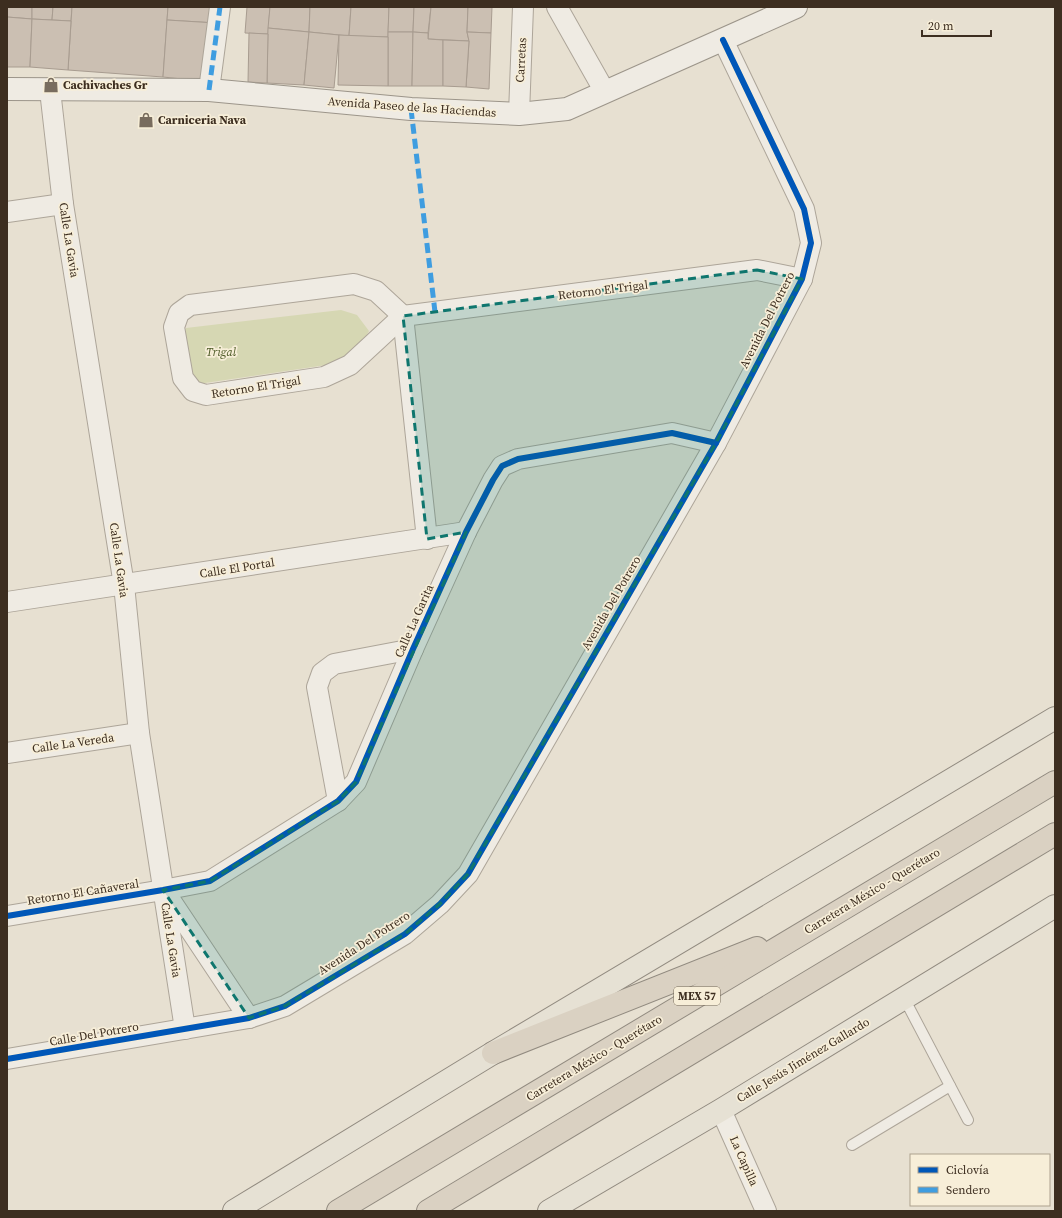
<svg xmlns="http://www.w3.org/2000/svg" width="1062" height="1218" font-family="'Source Serif 4',serif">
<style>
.green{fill:#d6d7b3}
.building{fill:#cbbfb2;stroke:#a89c90}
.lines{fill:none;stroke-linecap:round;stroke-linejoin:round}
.lane-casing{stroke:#ada599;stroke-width:12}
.street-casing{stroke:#ada599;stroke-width:22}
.secondary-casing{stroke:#9c958a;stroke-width:24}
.primary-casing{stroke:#928b80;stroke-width:24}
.highway-casing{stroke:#928b80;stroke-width:24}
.lane{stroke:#efebe3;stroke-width:10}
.street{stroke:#efebe3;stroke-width:20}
.secondary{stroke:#efebe3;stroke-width:22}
.primary{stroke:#e6e1d4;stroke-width:22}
.highway{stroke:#dad1c2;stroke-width:22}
.quiet{stroke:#3f9de0;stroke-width:5;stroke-dasharray:10 5;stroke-linecap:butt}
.cycleway-casing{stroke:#f7eed8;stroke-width:8}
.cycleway{stroke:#0057b8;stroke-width:6}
.marked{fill:#0f766e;fill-opacity:0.2;stroke:#0f766e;stroke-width:3;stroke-dasharray:8 5;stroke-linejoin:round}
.labels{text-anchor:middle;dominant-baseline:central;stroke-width:3.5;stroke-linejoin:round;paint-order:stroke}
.shield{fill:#f7eed8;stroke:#756857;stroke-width:1}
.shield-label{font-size:11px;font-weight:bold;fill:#3d2e20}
.street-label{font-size:12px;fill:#3d2e20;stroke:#f7eed8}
.poi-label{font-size:12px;font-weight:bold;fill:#3d2e20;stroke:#f7eed8;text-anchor:start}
.park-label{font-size:12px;font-style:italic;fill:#4d5a26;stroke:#f7eed8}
</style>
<rect width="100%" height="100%" fill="#e7e0d1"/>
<!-- green -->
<path class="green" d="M341 310 357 315 369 331C361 348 351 356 333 364L198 384C185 365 174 350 186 328Z"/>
<!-- building -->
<g class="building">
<path d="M7 7H32V19L7 17Z"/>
<path d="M32 7H53L52 20 32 19Z"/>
<path d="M53 7H72L71 21 52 20Z"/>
<path d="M72 7H168L163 77 68 70Z"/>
<path d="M168 7H216V23L167 20Z"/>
<path d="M247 7H270L268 34 245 33Z"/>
<path d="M270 7H310L309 32 268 28Z"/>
<path d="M310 7H351L349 36 309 32Z"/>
<path d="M351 7H389L388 37 349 36Z"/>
<path d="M389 7H414L413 32H388Z"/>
<path d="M414 7H431L428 33 413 32Z"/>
<path d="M431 7H468L467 32 469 41 428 39Z"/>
<path d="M468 7H492L491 33 467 32Z"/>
<path d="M7 17 32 19 30 67H7Z"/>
<path d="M32 19 71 21 68 70 30 67Z"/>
<path d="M167 20 216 23 211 82 163 77Z"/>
<path d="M268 28 309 32 304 85 267 83Z"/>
<path d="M309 32 339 35 334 88 304 85Z"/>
<path d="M388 32H413L412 86H388Z"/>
<path d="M413 32 428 33V39L443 40V86H412Z"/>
<path d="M467 32 491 33 489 89 466 87 469 41Z"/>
<path d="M249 33 268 34 267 83 248 82Z"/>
<path d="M339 35 388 37V86L338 85Z"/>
<path d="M443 40 469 41 466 87 443 86Z"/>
</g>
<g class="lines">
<defs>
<g id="lane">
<path d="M904 998 968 1120"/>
<path d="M852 1145 950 1086"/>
</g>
<g id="street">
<path d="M557 7 605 92"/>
<path d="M50 90 63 204 124 585 139 733 185 1029"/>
<path d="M209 90 220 7"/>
<path d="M519 114 523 7"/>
<path d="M7 212 63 204"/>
<path d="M354 284 376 291 403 316 350 365 324 377 206 395 193 391 183 378 174 327 179 313 190 305Z"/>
<path d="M427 539 403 316 757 270 802 279"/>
<path d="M7 602 466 532"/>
<path d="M7 753 139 733"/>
<path d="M338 801 317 687 322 673 334 664 413 649"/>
<path d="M167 895 249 1018"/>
<path d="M7 916 163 890 210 881 338 801 356 782 413 649 466 532 493 480 502 466 518 459 672 433 716 443"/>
<path d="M7 1059 249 1018 285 1006 405 934 440 904 468 874 716 443 802 279 811 243 804 209 723 40"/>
<path d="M721 1110 766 1211"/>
</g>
<path id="secondary" d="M7 89 209 90 411 109 519 114 567 109 796 7"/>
<g id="primary">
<path d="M234 1211 493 1053 1055 718"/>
<path d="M549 1211 721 1110 1055 906"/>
</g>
<g id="highway">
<path d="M493 1053 757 948"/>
<path d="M338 1211 1055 782"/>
<path d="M428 1211 1055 834"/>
</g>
</defs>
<!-- lane casing -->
<use href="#lane" class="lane-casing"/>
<!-- street casing -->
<use href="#street" class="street-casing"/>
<!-- secondary casing -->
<use href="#secondary" class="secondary-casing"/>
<!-- primary casing -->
<use href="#primary" class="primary-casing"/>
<!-- highway casing -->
<use href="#highway" class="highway-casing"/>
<!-- lane -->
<use href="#lane" class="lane"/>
<!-- street -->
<use href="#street" class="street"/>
<!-- secondary -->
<use href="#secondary" class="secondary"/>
<!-- primary -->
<use href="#primary" class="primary"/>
<!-- highway -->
<use href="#highway" class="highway"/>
<!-- quiet -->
<g class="quiet">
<path d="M209 90 220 7"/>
<path d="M411 109 435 312"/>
</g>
<defs>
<g id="cycleway">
<path d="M7 916 163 890 210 881 338 801 356 782 413 649 466 532 493 480 502 466 518 459 672 433 716 443"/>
<path d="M7 1059 249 1018 285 1006 405 934 440 904 468 874 716 443 802 279 811 243 804 209 723 40"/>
</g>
</defs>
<!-- cycleway casing -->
<use href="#cycleway" class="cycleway-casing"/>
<!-- cycleway -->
<use href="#cycleway" class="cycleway"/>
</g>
<!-- marked area -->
<path class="marked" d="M757 270 802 279 716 443 468 874 440 904 405 934 285 1006 249 1018 163 890 210 881 338 801 356 782 466 532 427 539 403 316Z"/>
<!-- icons -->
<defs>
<symbol id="shop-bare" viewBox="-9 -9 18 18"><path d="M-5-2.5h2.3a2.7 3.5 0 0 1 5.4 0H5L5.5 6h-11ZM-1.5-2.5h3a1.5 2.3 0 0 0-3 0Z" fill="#786c5e" stroke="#f7eed8" stroke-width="2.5" paint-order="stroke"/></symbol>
</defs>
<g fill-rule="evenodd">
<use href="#shop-bare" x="40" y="74" width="22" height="22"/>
<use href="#shop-bare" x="135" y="109" width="22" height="22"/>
</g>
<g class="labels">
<!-- shield labels -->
<rect class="shield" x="674" y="987" width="46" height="18" rx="3"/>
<g class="shield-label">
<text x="697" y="996">MEX 57</text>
</g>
<!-- street labels -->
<g class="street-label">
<text transform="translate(521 60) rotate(-87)">Carretas</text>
<text transform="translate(412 107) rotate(4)">Avenida Paseo de las Haciendas</text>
<text transform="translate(69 240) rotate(81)">Calle La Gavia</text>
<text transform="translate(603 290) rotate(-7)">Retorno El Trigal</text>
<text transform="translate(767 320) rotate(-63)">Avenida Del Potrero</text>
<text transform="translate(256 387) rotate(-9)">Retorno El Trigal</text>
<text transform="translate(119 560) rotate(82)">Calle La Gavia</text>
<text transform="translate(237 568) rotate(-9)">Calle El Portal</text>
<text transform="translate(611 603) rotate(-60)">Avenida Del Potrero</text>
<text transform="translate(414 621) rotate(-66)">Calle La Garita</text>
<text transform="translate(73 743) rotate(-8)">Calle La Vereda</text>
<text transform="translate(872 891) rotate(-31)">Carretera México - Querétaro</text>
<text transform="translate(83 892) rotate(-9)">Retorno El Cañaveral</text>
<text transform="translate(171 940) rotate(81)">Calle La Gavia</text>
<text transform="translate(364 943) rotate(-33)">Avenida Del Potrero</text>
<text transform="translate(94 1034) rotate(-10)">Calle Del Potrero</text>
<text transform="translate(594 1058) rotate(-31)">Carretera México - Querétaro</text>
<text transform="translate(803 1060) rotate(-31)">Calle Jesús Jiménez Gallardo</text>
<text transform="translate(744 1161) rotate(66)">La Capilla</text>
</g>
<!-- poi labels -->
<g class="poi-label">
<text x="63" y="85">Cachivaches Gr</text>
<text x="158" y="120">Carniceria Nava</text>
</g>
<!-- park labels -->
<g class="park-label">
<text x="221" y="352">Trigal</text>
</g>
</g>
<!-- border -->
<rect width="1062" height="1218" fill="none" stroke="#3d2e20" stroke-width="16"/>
<!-- legend -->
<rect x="910" y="1154" width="140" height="52" fill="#f7eed8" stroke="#ada18e"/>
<rect x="918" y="1167" width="20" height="6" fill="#0057b8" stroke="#ada18e"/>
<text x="946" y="1174" font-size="12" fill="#3d2e20">Ciclovía</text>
<rect x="918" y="1187" width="20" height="6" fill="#3f9de0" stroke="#ada18e"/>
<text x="946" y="1194" font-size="12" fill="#3d2e20">Sendero</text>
<!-- scale -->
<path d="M922 30v6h69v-6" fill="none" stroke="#3d2e20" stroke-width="2"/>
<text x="928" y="30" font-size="12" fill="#3d2e20" stroke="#f7eed8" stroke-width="3" paint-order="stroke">20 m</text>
</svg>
